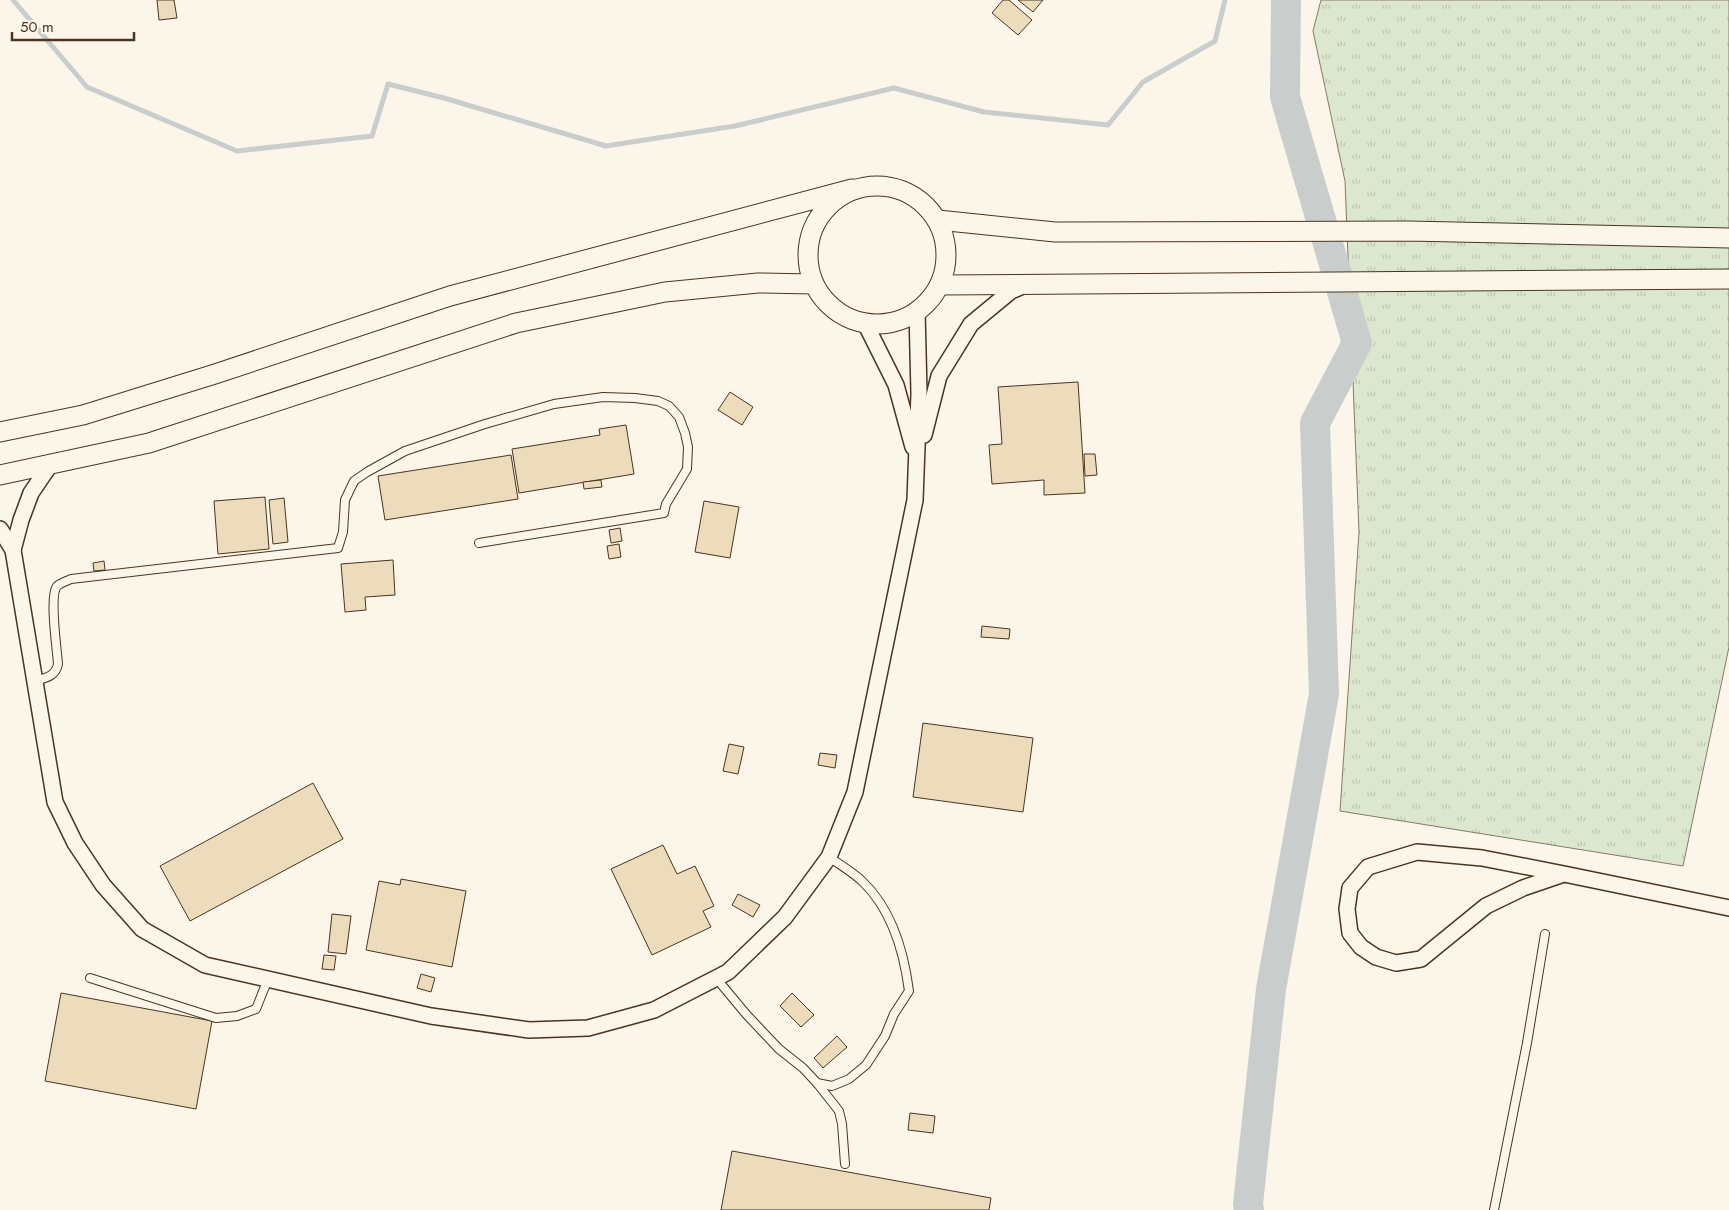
<svg xmlns="http://www.w3.org/2000/svg" width="1729" height="1210" font-family="Jost,sans-serif">
<style>
.grass{fill:url(#grass-tufts);stroke:#887966}
.lines{fill:none;stroke-linecap:round;stroke-linejoin:round}
.stream{stroke:#c9cecd;stroke-width:5}
.river{stroke:#c9cecd;stroke-width:30}
.building{fill:#ecdcbc;stroke:#4a3520}
.service-casing{stroke:#4a3520;stroke-width:10}
.minor-casing{stroke:#4a3520;stroke-width:18}
.tertiary-casing{stroke:#4a3520;stroke-width:21}
.service{stroke:#fbf6e9;stroke-width:8}
.minor{stroke:#fbf6e9;stroke-width:15}
.tertiary{stroke:#fbf6e9;stroke-width:19}
</style>
<defs>
<pattern id="grass-tufts" width="24" height="20" patternUnits="userSpaceOnUse" patternTransform="scale(1.25)"><rect width="24" height="20" fill="#dce7d0"/><path d="M3 7l-1-3M5 7V3M7 7l1-3M15 17l-1-3M17 17v-4M19 17l1-3" fill="none" stroke="#bec7b2"/></pattern>
</defs>
<rect width="100%" height="100%" fill="#fbf6e9"/>
<!-- grass -->
<path class="grass" d="M1321 0H1729V647L1683 866 1340 811 1359 532 1345 181 1313 31Z"/>
<g class="lines">
<!-- stream -->
<path class="stream" d="M13 0 87 87 237 151 372 136 388 84 444 98 606 146 735 126 894 88 984 112 1108 125 1143 82 1215 41 1225 0"/>
<!-- river -->
<path class="river" d="M1249 1210 1248 1204 1271 989 1324 694 1315 423 1357 343 1285 97 1286 0"/>
</g>
<!-- building -->
<g class="building">
<path d="M157 0H174L177 18 159 20Z"/>
<path d="M1003 0H1009L1032 20 1018 35 992 13Z"/>
<path d="M1018 0H1043L1033 12Z"/>
<path d="M1078 382 1085 493 1044 495V480L992 484 989 445 1002 444 998 387Z"/>
<path d="M730 392 753 407 742 425 718 410Z"/>
<path d="M626 425 634 474 519 493 512 449 600 435 599 429Z"/>
<path d="M1084 454H1095L1097 475 1085 476Z"/>
<path d="M511 455 518 499 385 520 378 476Z"/>
<path d="M601 480 602 487 584 489 583 482Z"/>
<path d="M265 497 269 549 218 554 214 501Z"/>
<path d="M284 498 288 542 273 544 269 500Z"/>
<path d="M704 501 739 507 730 558 695 552Z"/>
<path d="M620 528 622 541 611 543 609 530Z"/>
<path d="M619 544 621 557 609 559 607 546Z"/>
<path d="M393 560 395 595 365 597 366 610 345 612 341 564Z"/>
<path d="M104 561 105 570 94 571 93 563Z"/>
<path d="M982 626 1010 629 1009 639 981 637Z"/>
<path d="M923 723 1033 738 1023 812 913 797Z"/>
<path d="M729 744 744 747 738 774 723 771Z"/>
<path d="M820 753 837 755 835 768 818 765Z"/>
<path d="M313 783 343 839 190 921 160 866Z"/>
<path d="M663 845 677 874 695 866 714 906 703 911 711 927 652 955 611 869Z"/>
<path d="M401 879 466 891 452 967 366 950 379 881 400 885Z"/>
<path d="M738 894 760 905 753 917 732 905Z"/>
<path d="M332 914 351 916 346 954 328 952Z"/>
<path d="M324 955 336 956 334 970 322 969Z"/>
<path d="M421 974 435 978 431 992 417 988Z"/>
<path d="M61 993 212 1021 196 1109 45 1081Z"/>
<path d="M792 993 814 1015 801 1027 780 1006Z"/>
<path d="M837 1036 847 1047 823 1068 814 1058Z"/>
<path d="M910 1113 935 1116 933 1133 908 1130Z"/>
<path d="M732 1151 991 1198 989 1210H721Z"/>
</g>
<g class="lines">
<defs>
<g id="service">
<path d="M35 681C46 678 56 676 58 664 57 649 49 596 57 586 61 583 67 581 71 579L338 548 343 532 345 500 354 481 367 472 405 451 485 424 554 404 603 397 635 398 658 401 669 406 679 417 685 433 688 447 687 469 666 504 664 513 479 543"/>
<path d="M90 978 216 1018 237 1016 256 1009 268 979"/>
<path d="M716 978 746 1014 779 1049 803 1068 817 1083 832 1086 849 1079 866 1065 885 1036 894 1014 909 991C904 952 892 910 863 882 853 872 840 865 829 857"/>
<path d="M817 1083 839 1111 842 1124 845 1164"/>
<path d="M1494 1210 1527 1043 1545 934"/>
</g>
<g id="minor">
<path d="M865 323 896 385 913 447"/>
<path d="M924 435 939 376 971 324 1011 291 1025 285"/>
<path d="M50 465 31 493 21 520 13 550 55 802 75 843 103 885 142 929 205 965 431 1016 529 1030 588 1028 654 1010 728 972 785 917 829 857 855 792 915 500 919 393 917 311"/>
<path d="M0 529 13 550"/>
<path d="M1564 874 1523 888 1486 906 1421 959 1396 963 1376 957 1361 947 1350 933 1347 909 1350 888 1368 867 1417 852 1482 858 1564 874 1729 908"/>
</g>
<g id="tertiary">
<circle cx="877" cy="255" r="69"/>
<path d="M938 220 1055 232 1408 231 1729 238"/>
<path d="M940 285 1729 279"/>
<path d="M0 432 83 415 215 374 450 296 852 189"/>
<path d="M0 475 149 443 516 323 665 292 758 283 813 284"/>
</g>
</defs>
<!-- service casing -->
<use href="#service" class="service-casing"/>
<!-- minor casing -->
<use href="#minor" class="minor-casing"/>
<!-- tertiary casing -->
<use href="#tertiary" class="tertiary-casing"/>
<!-- service -->
<use href="#service" class="service"/>
<!-- minor -->
<use href="#minor" class="minor"/>
<!-- tertiary -->
<use href="#tertiary" class="tertiary"/>
</g>
<!-- scale -->
<path d="M12 32v8h122v-8" fill="none" stroke="#4a3520" stroke-width="2.5"/>
<text x="20" y="32" font-size="15" fill="#4a3520" stroke="#fbf6e9" stroke-width="4" paint-order="stroke">50 m</text>
</svg>
